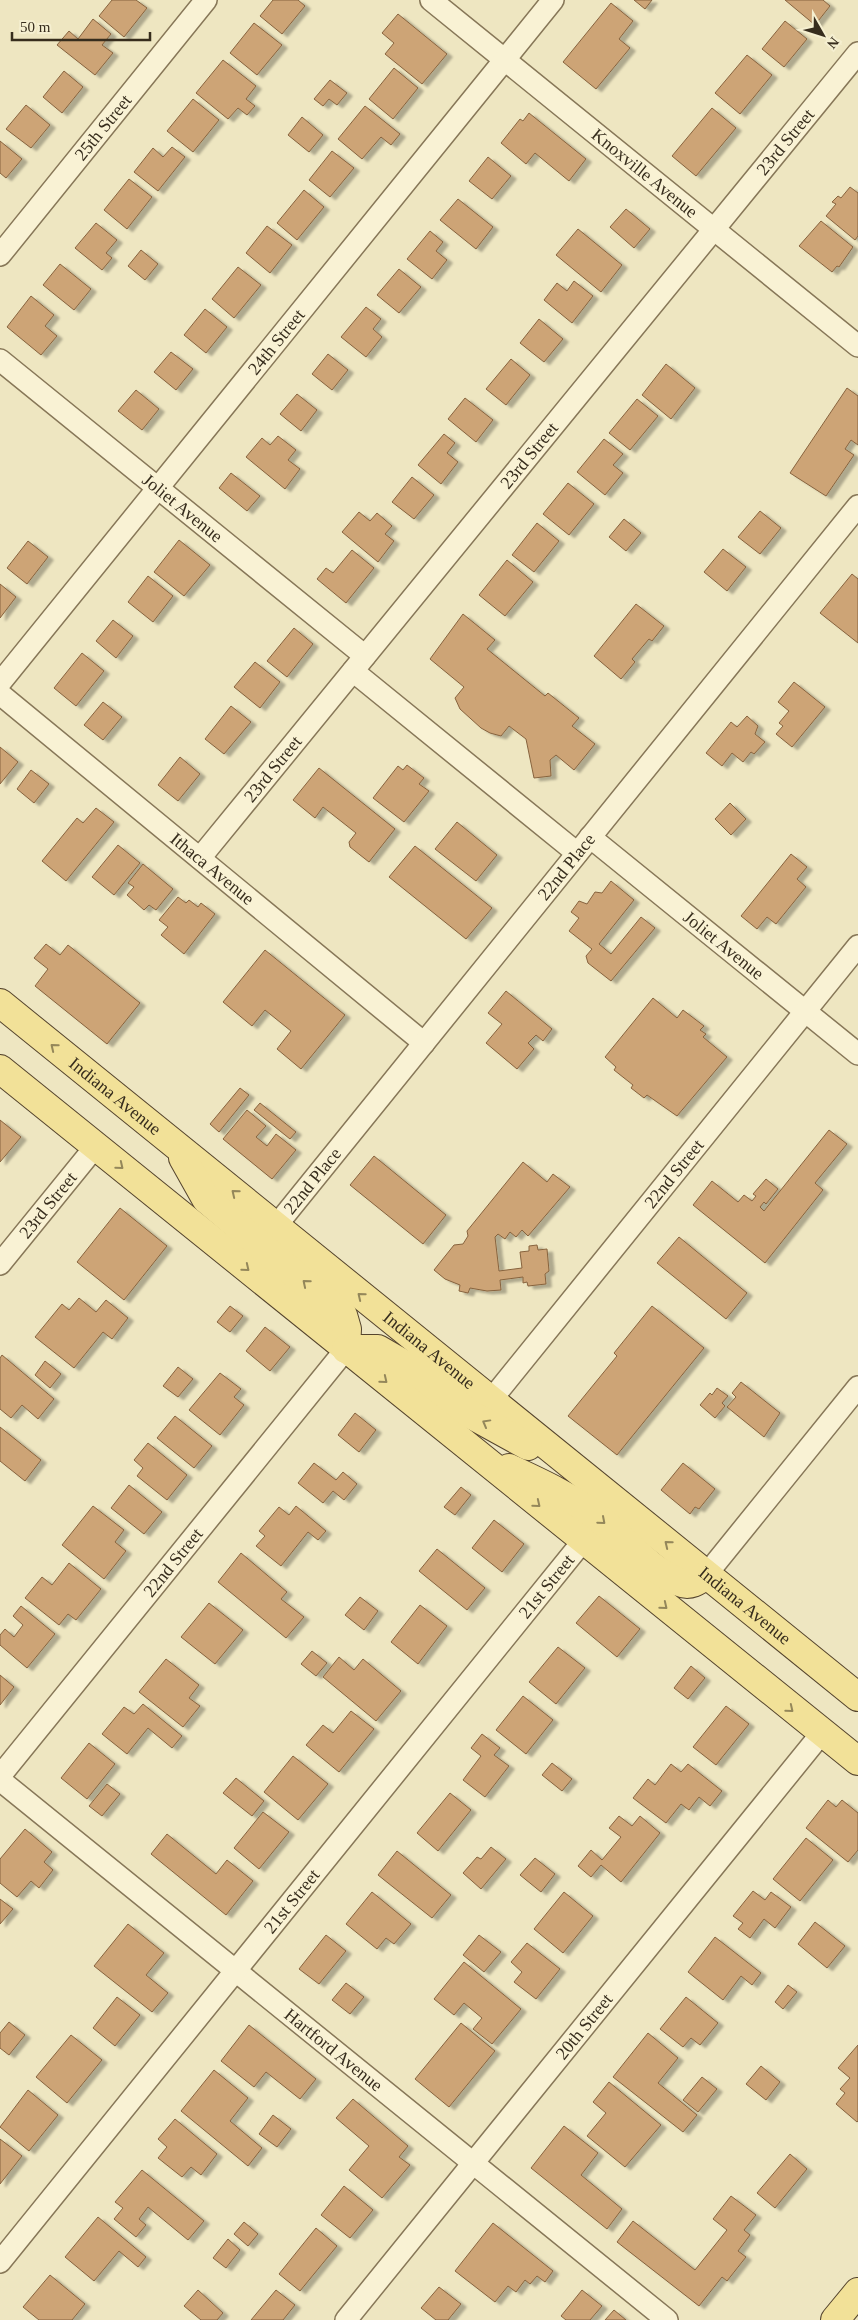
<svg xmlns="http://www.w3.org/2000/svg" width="858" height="2320" font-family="Georgia,serif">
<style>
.building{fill:#cda476;stroke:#87633e;filter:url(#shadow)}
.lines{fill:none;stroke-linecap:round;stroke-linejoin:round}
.minor-casing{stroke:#877758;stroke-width:24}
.major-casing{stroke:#55442d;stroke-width:30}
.minor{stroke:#f9f2d4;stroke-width:21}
.major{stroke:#f2e198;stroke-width:28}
.oneway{stroke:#94875a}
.labels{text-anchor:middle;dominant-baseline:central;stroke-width:4;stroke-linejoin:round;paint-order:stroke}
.street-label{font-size:18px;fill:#372d1d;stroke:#f5efd0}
</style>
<defs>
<filter id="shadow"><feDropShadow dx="5.5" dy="3" stdDeviation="1" flood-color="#0004"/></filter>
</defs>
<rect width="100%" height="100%" fill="#eee6c1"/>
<!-- building -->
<g class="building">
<path d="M112 0H136L147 8 124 37 99 16Z"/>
<path d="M273 0H298L305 6 282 34 260 16Z"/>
<path d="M634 0H652L645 9Z"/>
<path d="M785 0H823L830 6 815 25Z"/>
<path d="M611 3 633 21 619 39 630 48 596 89 563 62Z"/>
<path d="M398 14 447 54 422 84 385 54 394 43 382 33Z"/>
<path d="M93 19 111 34 102 45 113 53 95 75 57 45 69 31 78 39Z"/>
<path d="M785 21 807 39 784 67 762 49Z"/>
<path d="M254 23 282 45 257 75 230 53Z"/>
<path d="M747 55 772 75 740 114 715 93Z"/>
<path d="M223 60 256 86 246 99 255 106 247 115 238 108 228 119 196 93Z"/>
<path d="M394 68 418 88 393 119 369 99Z"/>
<path d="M64 71 83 87 62 113 43 97Z"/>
<path d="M330 80 347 93 337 105 329 99 323 106 314 99Z"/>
<path d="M193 99 219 120 193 152 167 131Z"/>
<path d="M26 105 50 125 31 148 6 129Z"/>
<path d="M365 106 400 134 391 145 381 137 362 159 338 139Z"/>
<path d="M712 108 736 128 696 176 672 156Z"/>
<path d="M529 113 586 159 569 181 535 153 526 164 501 143 520 119 523 121Z"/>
<path d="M302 117 323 135 309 152 288 135Z"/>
<path d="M0 141 22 159 6 178 0 173Z"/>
<path d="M172 147 185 157 158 191 134 172 153 148 163 157Z"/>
<path d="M332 151 354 168 330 197 309 180Z"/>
<path d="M488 157 511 176 492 199 469 181Z"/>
<path d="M129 179 152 197 127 229 104 210Z"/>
<path d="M850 187 858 193V236L855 240 826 216 836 204 832 202 838 196 841 198Z"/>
<path d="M304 190 324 207 297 240 277 223Z"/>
<path d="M458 199 493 227 476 249 440 220Z"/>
<path d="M626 209 650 229 634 248 610 227Z"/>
<path d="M821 221 853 247 839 267 837 266 832 272 799 246Z"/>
<path d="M96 223 117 240 106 253 112 258 102 270 75 248Z"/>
<path d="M267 226 292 245 270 273 246 253Z"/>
<path d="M578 229 622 265 601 292 556 255Z"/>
<path d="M430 231 443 242 436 251 447 260 432 279 407 259Z"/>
<path d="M141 250 158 264 145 280 128 266Z"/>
<path d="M60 264 91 289 74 310 43 285Z"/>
<path d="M238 267 261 285 234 318 212 299Z"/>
<path d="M399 269 421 287 399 313 377 295Z"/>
<path d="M574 281 593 296 572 323 544 300 557 283 567 291Z"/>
<path d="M31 296 54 315 45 326 57 336 41 355 7 327Z"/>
<path d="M366 307 381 319 373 329 382 337 366 357 341 337Z"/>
<path d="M205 309 227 327 206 353 184 335Z"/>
<path d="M539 319 563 339 544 362 520 343Z"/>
<path d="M171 352 193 369 176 390 154 372Z"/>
<path d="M328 354 348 370 332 390 312 374Z"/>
<path d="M511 359 530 375 506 405 486 389Z"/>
<path d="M666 364 695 388 671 419 642 395Z"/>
<path d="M847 388 858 396V445L851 440 845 449 854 455 826 496 790 473Z"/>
<path d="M136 390 159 409 142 430 118 411Z"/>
<path d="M297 394 317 410 301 431 280 414Z"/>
<path d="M465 398 493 420 476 442 448 419Z"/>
<path d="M637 399 658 416 630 450 609 433Z"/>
<path d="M444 434 455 443 447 453 458 462 441 484 418 465Z"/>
<path d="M278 436 296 450 288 460 300 469 285 489 246 457 262 438 270 445Z"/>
<path d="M604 439 623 454 613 465 623 473 605 495 577 472Z"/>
<path d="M231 473 260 496 247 511 219 488Z"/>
<path d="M412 477 434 495 414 519 392 502Z"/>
<path d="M568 483 594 504 569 535 543 514Z"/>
<path d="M760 511 781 528 760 554 738 537Z"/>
<path d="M359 512 370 521 377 513 392 526 385 534 394 541 378 562 342 532Z"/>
<path d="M624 519 641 533 626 551 609 537Z"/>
<path d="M537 523 559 541 534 572 512 555Z"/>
<path d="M179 540 210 565 184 596 154 572Z"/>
<path d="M28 541 48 557 27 584 7 568Z"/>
<path d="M723 549 746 567 727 591 704 572Z"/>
<path d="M352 550 374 568 346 603 317 579 326 568 333 573Z"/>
<path d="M507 560 533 582 505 616 479 595Z"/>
<path d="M852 574 858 579V643L820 613Z"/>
<path d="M148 576 173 596 153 622 128 602Z"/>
<path d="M0 584 16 597 0 618Z"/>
<path d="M636 604 664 626 652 641 649 639 632 659 635 662 621 679 594 656Z"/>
<path d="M463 614 495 640 487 649 545 696 548 693 579 718 572 726 595 744 574 770 556 755 550 760 551 776 534 778 526 739 509 726 501 736 490 733 481 728 460 709 455 698 464 687 430 659Z"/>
<path d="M113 620 133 636 116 658 96 641Z"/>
<path d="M294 628 313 644 287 677 267 661Z"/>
<path d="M82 653 104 671 76 706 54 688Z"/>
<path d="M255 662 280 682 260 708 234 687Z"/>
<path d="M794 682 825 707 792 747 776 734 783 726 779 723 789 711 778 702Z"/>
<path d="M103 702 122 717 103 740 84 725Z"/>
<path d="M231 706 251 722 224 754 205 739Z"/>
<path d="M747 716 758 726 755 734 765 742 754 754 751 752 743 762 732 753 722 766 706 753 731 722 737 727Z"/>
<path d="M0 747 18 762 0 784Z"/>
<path d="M180 757 200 774 178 801 158 785Z"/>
<path d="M407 765 424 778 419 784 429 791 404 822 373 798 398 766 403 770Z"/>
<path d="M319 768 395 829 369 862 350 847 349 842 356 833 323 807 315 818 293 800Z"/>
<path d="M31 770 49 784 34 803 17 789Z"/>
<path d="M730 803 746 819 731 835 715 819Z"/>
<path d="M96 808 114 822 66 881 42 861 77 818 83 823Z"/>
<path d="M457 822 497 855 476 881 435 849Z"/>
<path d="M118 845 140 863 114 895 92 877Z"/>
<path d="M415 846 492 908 466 939 389 877Z"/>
<path d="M791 854 807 867 797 879 806 887 776 924 767 917 757 929 741 916Z"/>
<path d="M143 864 173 889 156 910 149 905 144 910 127 895 134 887 128 883Z"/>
<path d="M611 881 634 900 599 944 611 954 641 917 655 928 611 981 588 963 586 956 592 949 569 931 579 918 571 912 579 901 587 904 595 892 602 893Z"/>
<path d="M178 897 186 903 189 900 198 907 201 903 215 914 184 954 161 935 168 927 159 920Z"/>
<path d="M46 944 60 955 68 945 140 1003 107 1044 35 986 48 969 34 958Z"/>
<path d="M265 950 345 1015 301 1069 277 1049 291 1031 265 1010 252 1026 223 1002Z"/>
<path d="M506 991 552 1029 543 1041 536 1035 528 1043 534 1049 517 1069 486 1043 502 1024 488 1013Z"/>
<path d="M653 998 677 1018 683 1010 704 1026 700 1030 706 1034 703 1037 727 1057 677 1116 647 1095 644 1098 631 1088 633 1085 614 1070 616 1067 605 1057Z"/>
<path d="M240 1088 249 1095 219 1132 210 1124Z"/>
<path d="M260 1103 296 1132 290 1139 254 1110Z"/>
<path d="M247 1110 266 1126 256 1137 267 1146 276 1134 296 1150 272 1179 223 1139Z"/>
<path d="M0 1120 21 1137 0 1162Z"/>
<path d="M829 1130 847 1144 815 1183 823 1190 765 1263 693 1205 712 1181 738 1202 744 1195 752 1201 756 1196 753 1194 766 1179 778 1189 766 1204 764 1202 760 1207 764 1211Z"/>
<path d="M374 1156 446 1215 423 1244 350 1185Z"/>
<path d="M523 1162 547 1182 553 1174 570 1187 528 1236 522 1230 516 1237 510 1232 505 1239 498 1234 495 1237 499 1271 522 1268 520 1252 529 1251V1246L537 1245 538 1250 547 1249 549 1271 545 1274 546 1284 528 1286 527 1282 523 1283V1277L500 1280 501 1290 487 1291 470 1288 468 1293 459 1291 460 1285 445 1279 434 1270 454 1245 463 1244 468 1236 467 1231Z"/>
<path d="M120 1208 167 1246 124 1300 77 1262Z"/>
<path d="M679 1237 747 1293 726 1319 657 1263Z"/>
<path d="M79 1298 96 1312 106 1300 128 1318 112 1339 103 1332 74 1368 35 1337 62 1304 69 1310Z"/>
<path d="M230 1306 243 1316 230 1332 217 1322Z"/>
<path d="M652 1306 704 1348 617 1455 568 1416 617 1356 614 1353Z"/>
<path d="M265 1327 290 1347 270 1371 246 1351Z"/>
<path d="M2 1355 54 1399 38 1419 22 1405 11 1418 0 1409V1358Z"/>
<path d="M45 1361 61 1374 50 1388 35 1375Z"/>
<path d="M178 1367 193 1379 178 1397 163 1386Z"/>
<path d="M220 1373 241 1389 234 1397 244 1405 220 1435 189 1410Z"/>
<path d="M741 1382 780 1413 764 1437 727 1407 736 1397 732 1393Z"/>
<path d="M717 1388 728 1396 722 1403 725 1406 715 1418 700 1405 710 1393 712 1395Z"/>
<path d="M355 1413 376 1430 359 1452 338 1435Z"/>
<path d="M175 1416 212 1446 194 1468 157 1438Z"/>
<path d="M0 1427 41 1460 25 1481 0 1461Z"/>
<path d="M148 1443 187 1475 167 1500 137 1476 143 1468 134 1460Z"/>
<path d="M314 1463 336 1480 343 1472 357 1484 344 1500 333 1491 323 1503 298 1483Z"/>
<path d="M683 1463 715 1489 699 1509 695 1507 690 1514 661 1490Z"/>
<path d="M129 1485 162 1512 144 1534 111 1508Z"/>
<path d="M461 1487 471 1495 455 1515 444 1507Z"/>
<path d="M93 1506 124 1530 115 1542 126 1551 104 1579 62 1545Z"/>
<path d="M296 1506 326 1531 318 1540 308 1532 281 1566 256 1546 265 1536 259 1531 279 1507 289 1515Z"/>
<path d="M494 1520 524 1544 502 1572 472 1548Z"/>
<path d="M437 1549 485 1588 467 1610 419 1571Z"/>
<path d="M241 1553 287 1592 281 1599 304 1617 286 1638 218 1582Z"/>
<path d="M69 1563 101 1589 76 1620 68 1614 59 1625 25 1598 42 1577 52 1585Z"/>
<path d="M599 1596 640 1629 617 1657 576 1623Z"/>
<path d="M360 1597 378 1611 364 1630 345 1615Z"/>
<path d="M209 1603 243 1630 215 1664 181 1637Z"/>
<path d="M420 1605 447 1626 418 1664 391 1642Z"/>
<path d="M21 1606 55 1634 27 1668 0 1645V1635L5 1629 14 1637 23 1625 13 1616Z"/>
<path d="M558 1647 585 1668 556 1704 529 1682Z"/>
<path d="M312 1651 327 1663 316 1676 301 1664Z"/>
<path d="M339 1657 354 1670 363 1659 401 1691 376 1721 323 1677Z"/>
<path d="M166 1659 199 1685 189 1698 200 1706 183 1727 139 1692Z"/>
<path d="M691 1666 705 1678 688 1699 674 1688Z"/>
<path d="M0 1675 14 1687 0 1705Z"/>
<path d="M523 1696 553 1720 526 1754 496 1730Z"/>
<path d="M143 1704 182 1736 172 1748 148 1728 127 1754 102 1734 124 1707 134 1714Z"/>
<path d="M726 1706 749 1724 716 1765 693 1747Z"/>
<path d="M351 1711 374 1729 339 1772 306 1745 323 1725 333 1733Z"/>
<path d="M482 1734 500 1748 494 1755 509 1766 485 1797 463 1780 481 1756 471 1748Z"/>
<path d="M89 1743 115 1764 87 1799 61 1778Z"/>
<path d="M293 1756 328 1784 298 1820 264 1792Z"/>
<path d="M552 1763 572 1779 562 1791 542 1775Z"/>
<path d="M671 1764 681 1772 688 1764 722 1791 710 1806 699 1797 689 1810 681 1804 666 1823 633 1798 648 1779 655 1785Z"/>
<path d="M236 1778 264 1801 252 1816 223 1793Z"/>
<path d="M107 1784 120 1794 102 1816 89 1806Z"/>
<path d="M450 1793 471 1810 438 1851 417 1833Z"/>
<path d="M828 1800 836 1807 842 1800 858 1813V1850L848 1862 806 1828Z"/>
<path d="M263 1812 289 1832 259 1869 234 1848Z"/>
<path d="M619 1816 632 1826 640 1816 660 1833 621 1882 601 1865 591 1877 578 1866 591 1850 602 1860 621 1837 609 1828Z"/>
<path d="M25 1829 52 1852 44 1862 53 1870 39 1888 31 1881 17 1897 0 1883V1859Z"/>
<path d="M167 1834 216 1874 227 1860 253 1881 226 1915 151 1854Z"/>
<path d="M806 1838 833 1860 800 1901 773 1879Z"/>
<path d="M491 1847 506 1859 481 1889 463 1873 477 1857 481 1859Z"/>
<path d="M397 1851 451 1895 432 1918 378 1875Z"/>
<path d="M535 1858 555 1874 541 1892 520 1875Z"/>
<path d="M753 1891 765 1900 771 1892 791 1907 775 1928 764 1919 750 1938 738 1929 743 1923 733 1916Z"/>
<path d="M372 1892 411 1924 394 1944 386 1938 377 1949 346 1924Z"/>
<path d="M564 1892 593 1916 563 1953 534 1929Z"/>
<path d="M0 1899 13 1909 0 1924Z"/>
<path d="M815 1922 845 1946 827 1968 798 1944Z"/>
<path d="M128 1924 164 1953 146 1975 168 1993 152 2012 94 1966Z"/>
<path d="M326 1935 346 1951 319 1984 299 1969Z"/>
<path d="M479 1935 501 1952 484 1972 463 1955Z"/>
<path d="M715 1937 761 1973 752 1985 741 1976 723 2000 688 1972Z"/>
<path d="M527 1943 560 1969 536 1999 514 1982 522 1972 511 1962Z"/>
<path d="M464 1962 521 2009 492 2044 473 2029 482 2018 464 2003 454 2015 434 1999Z"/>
<path d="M346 1983 364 1997 350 2014 332 2000Z"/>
<path d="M788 1985 797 1992 783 2009 775 2002Z"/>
<path d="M117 1997 140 2015 115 2046 93 2028Z"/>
<path d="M686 1997 718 2023 700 2045 691 2038 683 2047 660 2029Z"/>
<path d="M9 2022 25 2035 9 2055 0 2048V2033Z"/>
<path d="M461 2023 495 2051 449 2107 415 2079Z"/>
<path d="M249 2025 316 2079 300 2099 266 2072 254 2087 221 2061Z"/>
<path d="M648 2033 678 2058 658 2083 697 2115 683 2132 613 2077Z"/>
<path d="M71 2035 102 2060 67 2103 36 2077Z"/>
<path d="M858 2045V2121L857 2122 836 2104 845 2093 840 2089 850 2078 838 2068Z"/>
<path d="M761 2066 780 2082 766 2100 746 2084Z"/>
<path d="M214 2070 248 2098 230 2121 262 2148 248 2166 181 2111Z"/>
<path d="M702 2077 717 2089 698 2112 683 2100Z"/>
<path d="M609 2082 661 2125 625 2167 587 2136 606 2113 593 2102Z"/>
<path d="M28 2090 58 2115 29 2151 0 2127Z"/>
<path d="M353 2099 408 2146 399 2157 410 2165 382 2198 349 2170 369 2146 336 2118Z"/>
<path d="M273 2115 291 2129 277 2147 259 2134Z"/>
<path d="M175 2119 217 2154 201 2175 191 2167 182 2177 158 2158 167 2147 158 2139Z"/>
<path d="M564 2126 598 2153 581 2175 622 2209 607 2229 531 2168Z"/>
<path d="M0 2139 22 2156 0 2184Z"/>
<path d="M790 2154 807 2169 775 2208 757 2193Z"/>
<path d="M142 2170 204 2221 188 2240 148 2207 139 2219 146 2225 136 2237 114 2219 123 2208 115 2202Z"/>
<path d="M344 2186 373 2210 350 2238 321 2215Z"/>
<path d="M731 2196 756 2215 744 2230 750 2235 738 2251 746 2257 727 2281 722 2277 699 2306 617 2242 633 2221 695 2270 727 2230 713 2219Z"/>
<path d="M98 2217 146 2257 138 2267 119 2251 94 2281 65 2257Z"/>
<path d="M244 2222 258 2234 248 2246 234 2234Z"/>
<path d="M493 2223 553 2271 545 2282 537 2276 530 2284 525 2280 516 2292 508 2286 495 2302 455 2271Z"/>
<path d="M316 2228 337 2246 300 2291 279 2274Z"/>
<path d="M228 2239 240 2250 226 2268 213 2258Z"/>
<path d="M50 2275 85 2304 72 2320H39L23 2307Z"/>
<path d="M439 2287 461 2304 448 2320H436L421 2308Z"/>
<path d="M198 2290 223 2313 217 2320H201L184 2306Z"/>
<path d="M276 2290 295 2305 283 2320H251Z"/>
<path d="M582 2290 602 2306 590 2320H566L561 2316Z"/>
<path d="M614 2310 626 2320H605Z"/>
</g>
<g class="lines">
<defs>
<g id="minor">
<path id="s1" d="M431 0 858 346"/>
<path id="s2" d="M0 255 206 0"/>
<path id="s3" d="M0 360 365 656"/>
<path d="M353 671 577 853"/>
<path id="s4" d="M0 683 553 0"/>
<path id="s5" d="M0 694 424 1043"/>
<path id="s6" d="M590 837 858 1054"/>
<path id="s7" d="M200 858 858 53"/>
<path id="s8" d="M276 1226 858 506"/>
<path id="s9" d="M0 1264 95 1147"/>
<path id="s10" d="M491 1400 858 946"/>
<path d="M706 1575 858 1387"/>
<path id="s11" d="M0 1776 346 1349"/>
<path id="s12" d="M0 1780 667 2320"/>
<path id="s13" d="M0 2262 583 1541"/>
<path id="s14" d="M346 2320 821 1734"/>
</g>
<g id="major">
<path id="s15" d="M0 1003 858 1697"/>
<path d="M0 1069 858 1761"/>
<path d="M183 1158 206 1199 343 1315 347 1329 346 1349"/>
<path d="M346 1349H378L416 1371 470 1414 528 1446"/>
<path d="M509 1468C539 1482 570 1496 596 1516 623 1537 647 1569 679 1582 690 1587 698 1581 706 1575"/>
<path d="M835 2320 858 2292"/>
</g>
</defs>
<!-- minor casing -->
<use href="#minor" class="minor-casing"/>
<!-- major casing -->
<use href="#major" class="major-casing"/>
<!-- minor -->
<use href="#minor" class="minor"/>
<!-- major -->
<use href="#major" class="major"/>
</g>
<!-- one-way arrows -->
<defs><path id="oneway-chevron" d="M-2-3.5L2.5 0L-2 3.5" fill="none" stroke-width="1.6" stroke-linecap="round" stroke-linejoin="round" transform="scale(1.25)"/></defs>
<g class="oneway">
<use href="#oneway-chevron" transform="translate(54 1047) rotate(-141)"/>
<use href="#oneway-chevron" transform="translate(120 1166) rotate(39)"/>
<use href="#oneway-chevron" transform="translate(235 1193) rotate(-141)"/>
<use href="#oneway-chevron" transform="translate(246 1268) rotate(39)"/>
<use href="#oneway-chevron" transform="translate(306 1283) rotate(-140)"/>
<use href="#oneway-chevron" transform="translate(361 1296) rotate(-141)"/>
<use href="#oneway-chevron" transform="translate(384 1380) rotate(39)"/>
<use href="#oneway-chevron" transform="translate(486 1423) rotate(-151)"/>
<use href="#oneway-chevron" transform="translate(537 1504) rotate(39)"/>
<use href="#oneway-chevron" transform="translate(602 1521) rotate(41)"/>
<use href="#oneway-chevron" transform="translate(668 1544) rotate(-141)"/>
<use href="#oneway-chevron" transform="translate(664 1606) rotate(39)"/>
<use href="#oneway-chevron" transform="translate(790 1709) rotate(39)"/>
</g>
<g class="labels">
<!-- street labels -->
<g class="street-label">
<text stroke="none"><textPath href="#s2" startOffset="164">25th Street</textPath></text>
<text stroke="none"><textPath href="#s7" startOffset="925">23rd Street</textPath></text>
<text stroke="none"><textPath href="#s1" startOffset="275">Knoxville Avenue</textPath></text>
<text stroke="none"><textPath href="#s4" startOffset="439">24th Street</textPath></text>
<text stroke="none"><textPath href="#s7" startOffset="520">23rd Street</textPath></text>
<text stroke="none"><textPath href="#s3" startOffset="235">Joliet Avenue</textPath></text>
<text stroke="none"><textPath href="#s7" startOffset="115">23rd Street</textPath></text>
<text stroke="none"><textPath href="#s8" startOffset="462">22nd Place</textPath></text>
<text stroke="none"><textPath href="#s5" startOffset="275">Ithaca Avenue</textPath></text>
<text stroke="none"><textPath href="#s6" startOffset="172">Joliet Avenue</textPath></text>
<text stroke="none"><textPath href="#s15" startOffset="148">Indiana Avenue</textPath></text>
<text stroke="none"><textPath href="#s10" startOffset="291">22nd Street</textPath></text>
<text stroke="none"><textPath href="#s8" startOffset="58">22nd Place</textPath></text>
<text stroke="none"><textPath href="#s9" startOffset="76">23rd Street</textPath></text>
<text stroke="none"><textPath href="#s15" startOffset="552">Indiana Avenue</textPath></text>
<text stroke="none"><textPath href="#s11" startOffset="275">22nd Street</textPath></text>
<text stroke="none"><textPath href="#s13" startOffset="869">21st Street</textPath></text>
<text stroke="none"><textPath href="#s15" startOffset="958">Indiana Avenue</textPath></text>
<text stroke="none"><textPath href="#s13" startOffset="464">21st Street</textPath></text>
<text stroke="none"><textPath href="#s14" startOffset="378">20th Street</textPath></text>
<text stroke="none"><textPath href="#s12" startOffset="429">Hartford Avenue</textPath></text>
</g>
</g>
<!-- north arrow -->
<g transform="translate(823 35) rotate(129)" stroke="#f5efd0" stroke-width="4" paint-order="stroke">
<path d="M0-4L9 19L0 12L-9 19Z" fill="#372d1d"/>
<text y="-8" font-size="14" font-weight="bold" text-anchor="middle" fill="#372d1d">N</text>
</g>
<!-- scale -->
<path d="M12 32v8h138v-8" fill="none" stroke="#372d1d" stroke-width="2.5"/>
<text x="20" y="32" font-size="15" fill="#372d1d" stroke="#f5efd0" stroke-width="4" paint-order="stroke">50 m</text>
</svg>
